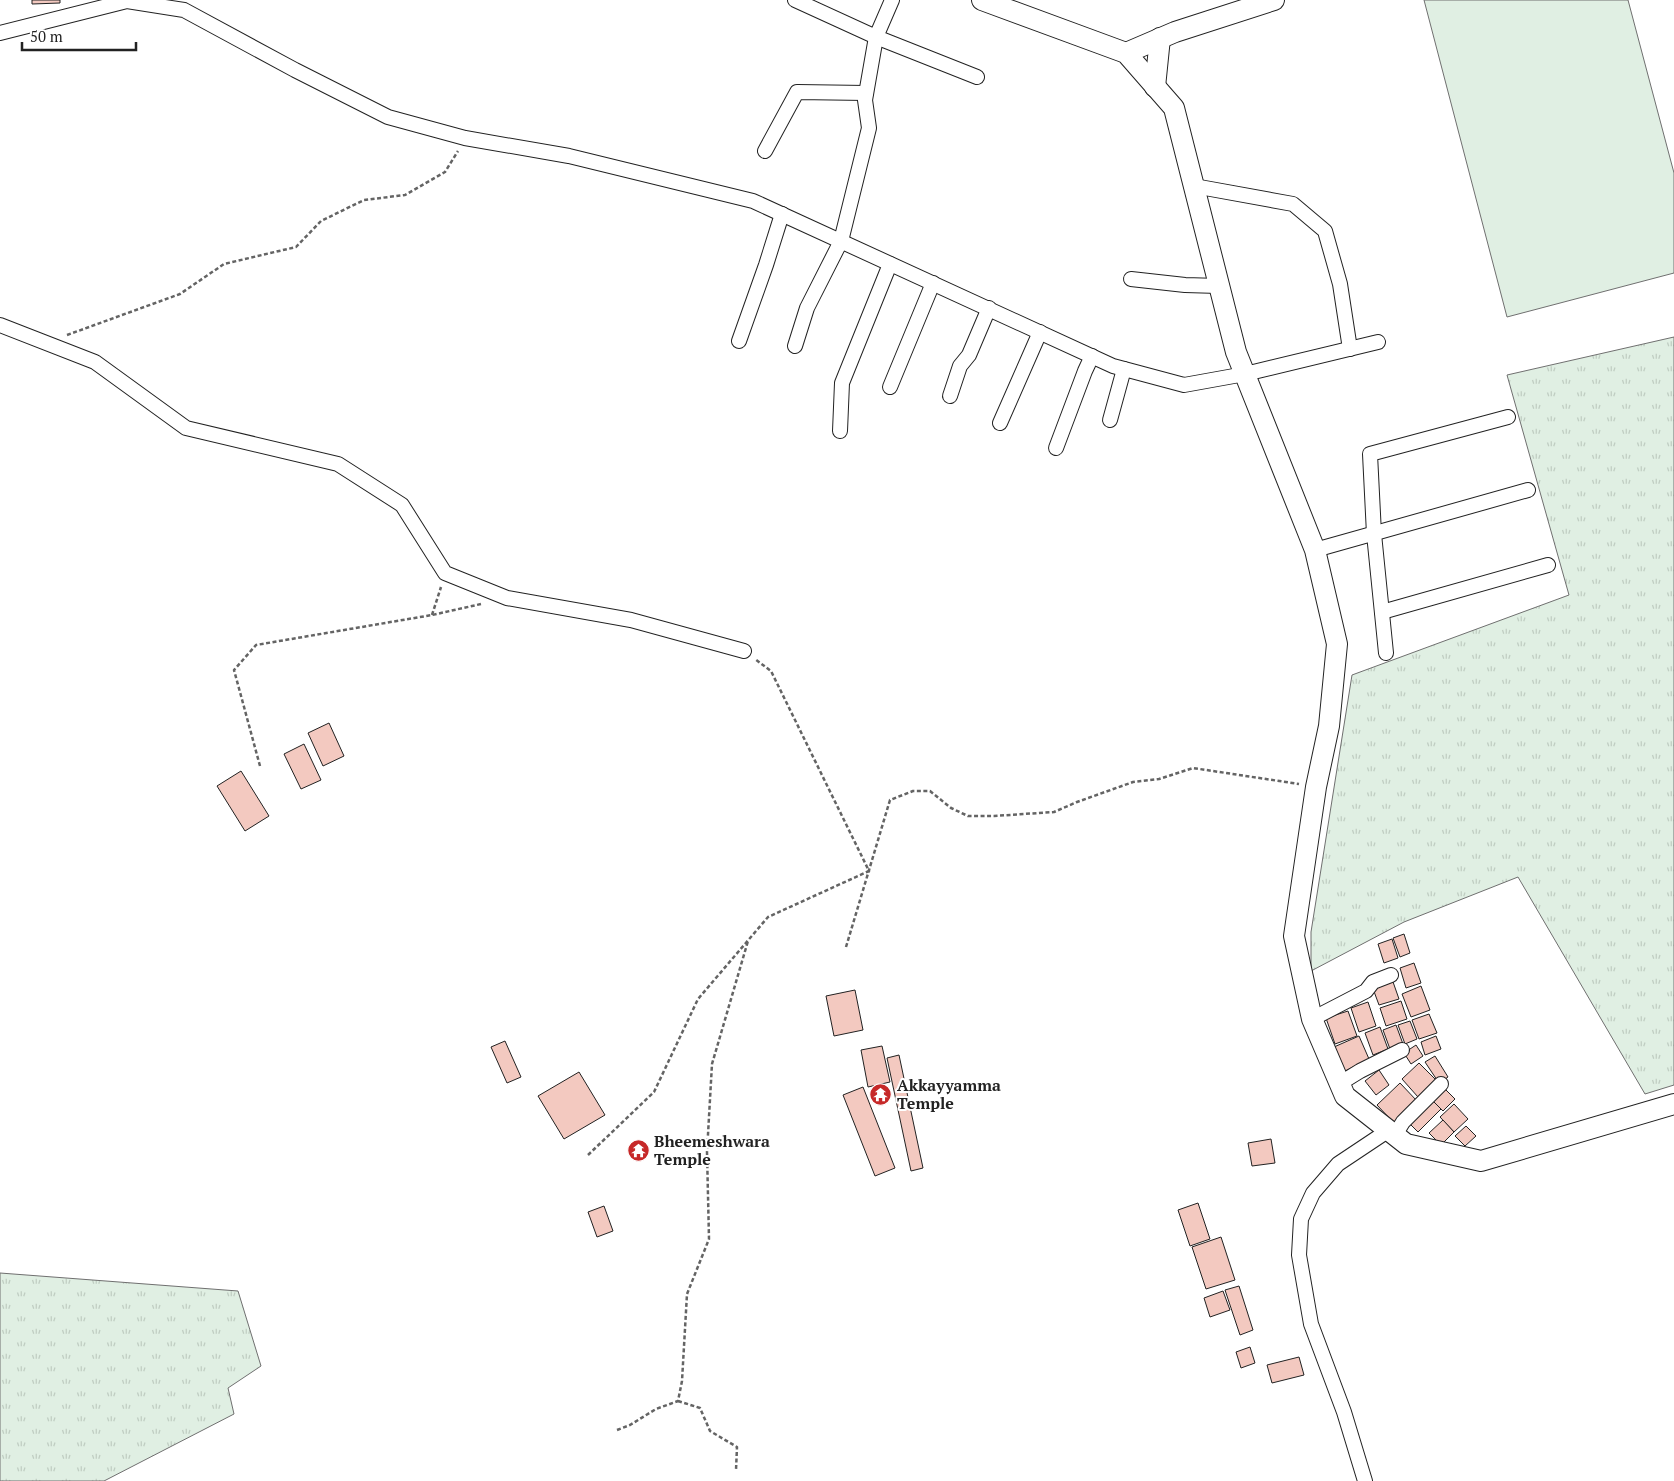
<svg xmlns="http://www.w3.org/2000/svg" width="1674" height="1481" font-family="'PT Serif',serif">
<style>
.grass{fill:url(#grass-tufts);stroke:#6f6f6f}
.park{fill:#e0efe3;stroke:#6f6f6f}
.building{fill:#f3c9c0;stroke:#222}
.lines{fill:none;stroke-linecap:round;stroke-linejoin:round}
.street-casing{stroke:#222;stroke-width:16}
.secondary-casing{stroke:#222;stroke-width:22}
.path{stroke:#646464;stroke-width:2.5;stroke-dasharray:4 2.5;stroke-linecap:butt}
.street{stroke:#fff;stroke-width:14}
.secondary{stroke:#fff;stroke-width:20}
.labels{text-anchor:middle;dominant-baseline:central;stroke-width:4;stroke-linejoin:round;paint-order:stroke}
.poi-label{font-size:16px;font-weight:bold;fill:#222;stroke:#fff;text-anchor:start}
</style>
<defs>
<pattern id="grass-tufts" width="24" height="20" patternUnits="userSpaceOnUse" patternTransform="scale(1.25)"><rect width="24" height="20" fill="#e0efe3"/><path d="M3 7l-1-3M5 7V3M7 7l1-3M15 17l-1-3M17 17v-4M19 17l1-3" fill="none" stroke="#c0cdc2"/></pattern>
</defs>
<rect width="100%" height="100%" fill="#fff"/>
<!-- grass -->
<g class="grass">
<path d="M1674 337V1085L1645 1094 1518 877 1404 922 1311 971V932L1352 675 1569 595 1507 375Z"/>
<path d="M0 1273 238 1291 261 1366 228 1388 234 1414 104 1481H0Z"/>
</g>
<!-- park -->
<path class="park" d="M1424 0H1628L1674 173V273L1507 317Z"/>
<!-- building -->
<g class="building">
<path d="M32 0H60V3L32 4Z"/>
<path d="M329 723 344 756 323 766 308 733Z"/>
<path d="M304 744 321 780 301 789 284 754Z"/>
<path d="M241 771 269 816 245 831 217 786Z"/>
<path d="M1404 934 1410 953 1400 957 1393 938Z"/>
<path d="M1392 939 1398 958 1384 963 1378 944Z"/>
<path d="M1414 963 1421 983 1406 988 1400 968Z"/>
<path d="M1392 979 1399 999 1379 1005 1372 986Z"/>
<path d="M1421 986 1430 1010 1411 1017 1402 994Z"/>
<path d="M855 990 863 1030 834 1036 826 996Z"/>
<path d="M1401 1001 1407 1019 1386 1026 1380 1008Z"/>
<path d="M1368 1002 1376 1026 1359 1032 1351 1008Z"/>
<path d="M1348 1011 1357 1036 1335 1044 1326 1018Z"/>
<path d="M1429 1014 1437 1033 1419 1039 1412 1020Z"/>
<path d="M1410 1021 1417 1039 1405 1044 1398 1025Z"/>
<path d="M1396 1025 1403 1044 1390 1049 1383 1030Z"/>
<path d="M1380 1027 1388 1049 1373 1055 1365 1033Z"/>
<path d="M1359 1036 1369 1059 1345 1071 1334 1047Z"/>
<path d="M1436 1036 1441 1049 1425 1055 1421 1042Z"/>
<path d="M505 1041 521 1077 507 1083 491 1047Z"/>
<path d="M1416 1045 1423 1056 1411 1064 1404 1053Z"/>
<path d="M882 1046 890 1082 868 1087 861 1050Z"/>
<path d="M899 1055 923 1168 911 1171 887 1058Z"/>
<path d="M1435 1056 1448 1077 1439 1083 1425 1062Z"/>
<path d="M1419 1063 1436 1080 1418 1097 1402 1079Z"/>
<path d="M1379 1070 1389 1085 1376 1095 1365 1081Z"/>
<path d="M579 1072 605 1115 564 1139 538 1096Z"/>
<path d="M1400 1083 1417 1101 1394 1123 1377 1105Z"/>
<path d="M863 1087 895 1168 875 1176 843 1095Z"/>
<path d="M1444 1088 1455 1099 1443 1111 1432 1100Z"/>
<path d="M1432 1100 1441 1109 1418 1132 1408 1122Z"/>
<path d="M1454 1104 1468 1119 1454 1132 1440 1117Z"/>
<path d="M1443 1120 1454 1132 1441 1145 1429 1133Z"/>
<path d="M1466 1126 1476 1136 1465 1146 1455 1136Z"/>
<path d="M1271 1139 1275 1163 1252 1166 1248 1143Z"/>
<path d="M1198 1203 1210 1239 1190 1246 1178 1210Z"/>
<path d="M604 1206 613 1231 597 1237 588 1212Z"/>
<path d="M1221 1237 1235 1280 1206 1289 1192 1247Z"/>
<path d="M1239 1286 1253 1330 1240 1335 1225 1290Z"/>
<path d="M1223 1291 1230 1310 1210 1317 1204 1298Z"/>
<path d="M1250 1347 1255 1363 1241 1368 1236 1352Z"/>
<path d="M1299 1357 1304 1375 1272 1383 1267 1365Z"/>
</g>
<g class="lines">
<defs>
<g id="street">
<path d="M795 0 876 37 892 0"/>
<path d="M0 33 127 1 184 10 295 70 388 117 465 138 569 156 753 201 1113 366 1184 385 1245 374 1378 342"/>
<path d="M765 151 797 92 866 93"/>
<path d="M1194 186 1293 204 1325 231 1340 284 1350 349"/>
<path d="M1131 279 1185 285 1219 286"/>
<path d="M0 325 95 362 186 428 338 464 402 505 445 573 507 598 631 620 744 651"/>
<path d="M739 341 766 265 782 214"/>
<path d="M795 346 807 308 841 241 869 128 865 100 876 37 977 77"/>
<path d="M890 387 933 283"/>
<path d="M950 396 960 366 969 355 989 308"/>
<path d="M1110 420 1124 369"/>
<path d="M1000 423 1040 332"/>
<path d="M840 431 842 383 890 264"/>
<path d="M1056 448 1085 371 1092 356"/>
<path d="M1315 550 1528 490"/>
<path d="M1382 612 1548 565"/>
<path d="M1386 653 1374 534 1370 454 1508 417"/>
<path d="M1312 1019 1366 991 1373 982 1391 975"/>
<path d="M1339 1084 1360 1071 1402 1050"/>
<path d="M1395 1135 1403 1122 1441 1084"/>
<path d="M1365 1481 1344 1412 1311 1324 1299 1255 1301 1219 1313 1193 1338 1164 1389 1130"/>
</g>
<g id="secondary">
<path d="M982 0 1126 53 1174 108 1236 352 1315 550 1337 644 1329 726 1316 787 1294 936 1312 1019 1345 1096 1406 1144 1481 1161 1674 1104"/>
<path d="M1126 53 1175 32 1274 0"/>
<path d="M1155 87 1160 38"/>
</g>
</defs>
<!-- street casing -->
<use href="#street" class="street-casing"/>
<!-- secondary casing -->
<use href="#secondary" class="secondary-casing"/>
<!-- path -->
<g class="path">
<path d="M67 335 180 294 224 264 296 247 321 221 364 200 405 195 445 172 458 151"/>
<path d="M432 615 441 587"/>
<path d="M260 766 234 670 256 645 432 615 481 604"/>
<path d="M846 947 890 800 913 791H930L951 808 968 816H994L1054 812 1077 802 1133 782 1159 779 1193 768 1299 784"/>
<path d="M588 1155 654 1092 698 999 768 917 869 871 771 671 755 659"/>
<path d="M678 1401 700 1408 710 1431 737 1447 736 1470"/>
<path d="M617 1430 630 1425 656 1409 678 1401 682 1381 687 1294 709 1239 707 1152 712 1064 748 941"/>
</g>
<!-- street -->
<use href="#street" class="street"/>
<!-- secondary -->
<use href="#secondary" class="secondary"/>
</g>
<!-- icons -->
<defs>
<symbol id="temple-disc" viewBox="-11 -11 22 22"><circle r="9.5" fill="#c62828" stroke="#fff"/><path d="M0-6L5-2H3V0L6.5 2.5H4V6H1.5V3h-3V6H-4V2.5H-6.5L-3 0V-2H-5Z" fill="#fff"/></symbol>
</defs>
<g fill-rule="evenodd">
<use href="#temple-disc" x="868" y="1082" width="25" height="25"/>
<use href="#temple-disc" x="626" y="1138" width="25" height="25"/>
</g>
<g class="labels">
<!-- poi labels -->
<g class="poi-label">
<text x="897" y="1085">Akkayyamma<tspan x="897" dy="18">Temple</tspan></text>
<text x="654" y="1141">Bheemeshwara<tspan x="654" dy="18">Temple</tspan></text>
</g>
</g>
<!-- scale -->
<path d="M22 42v8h114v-8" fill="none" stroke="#222222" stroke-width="2.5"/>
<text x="30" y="42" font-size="15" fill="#222222" stroke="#ffffff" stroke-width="4" paint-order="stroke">50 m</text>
</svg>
